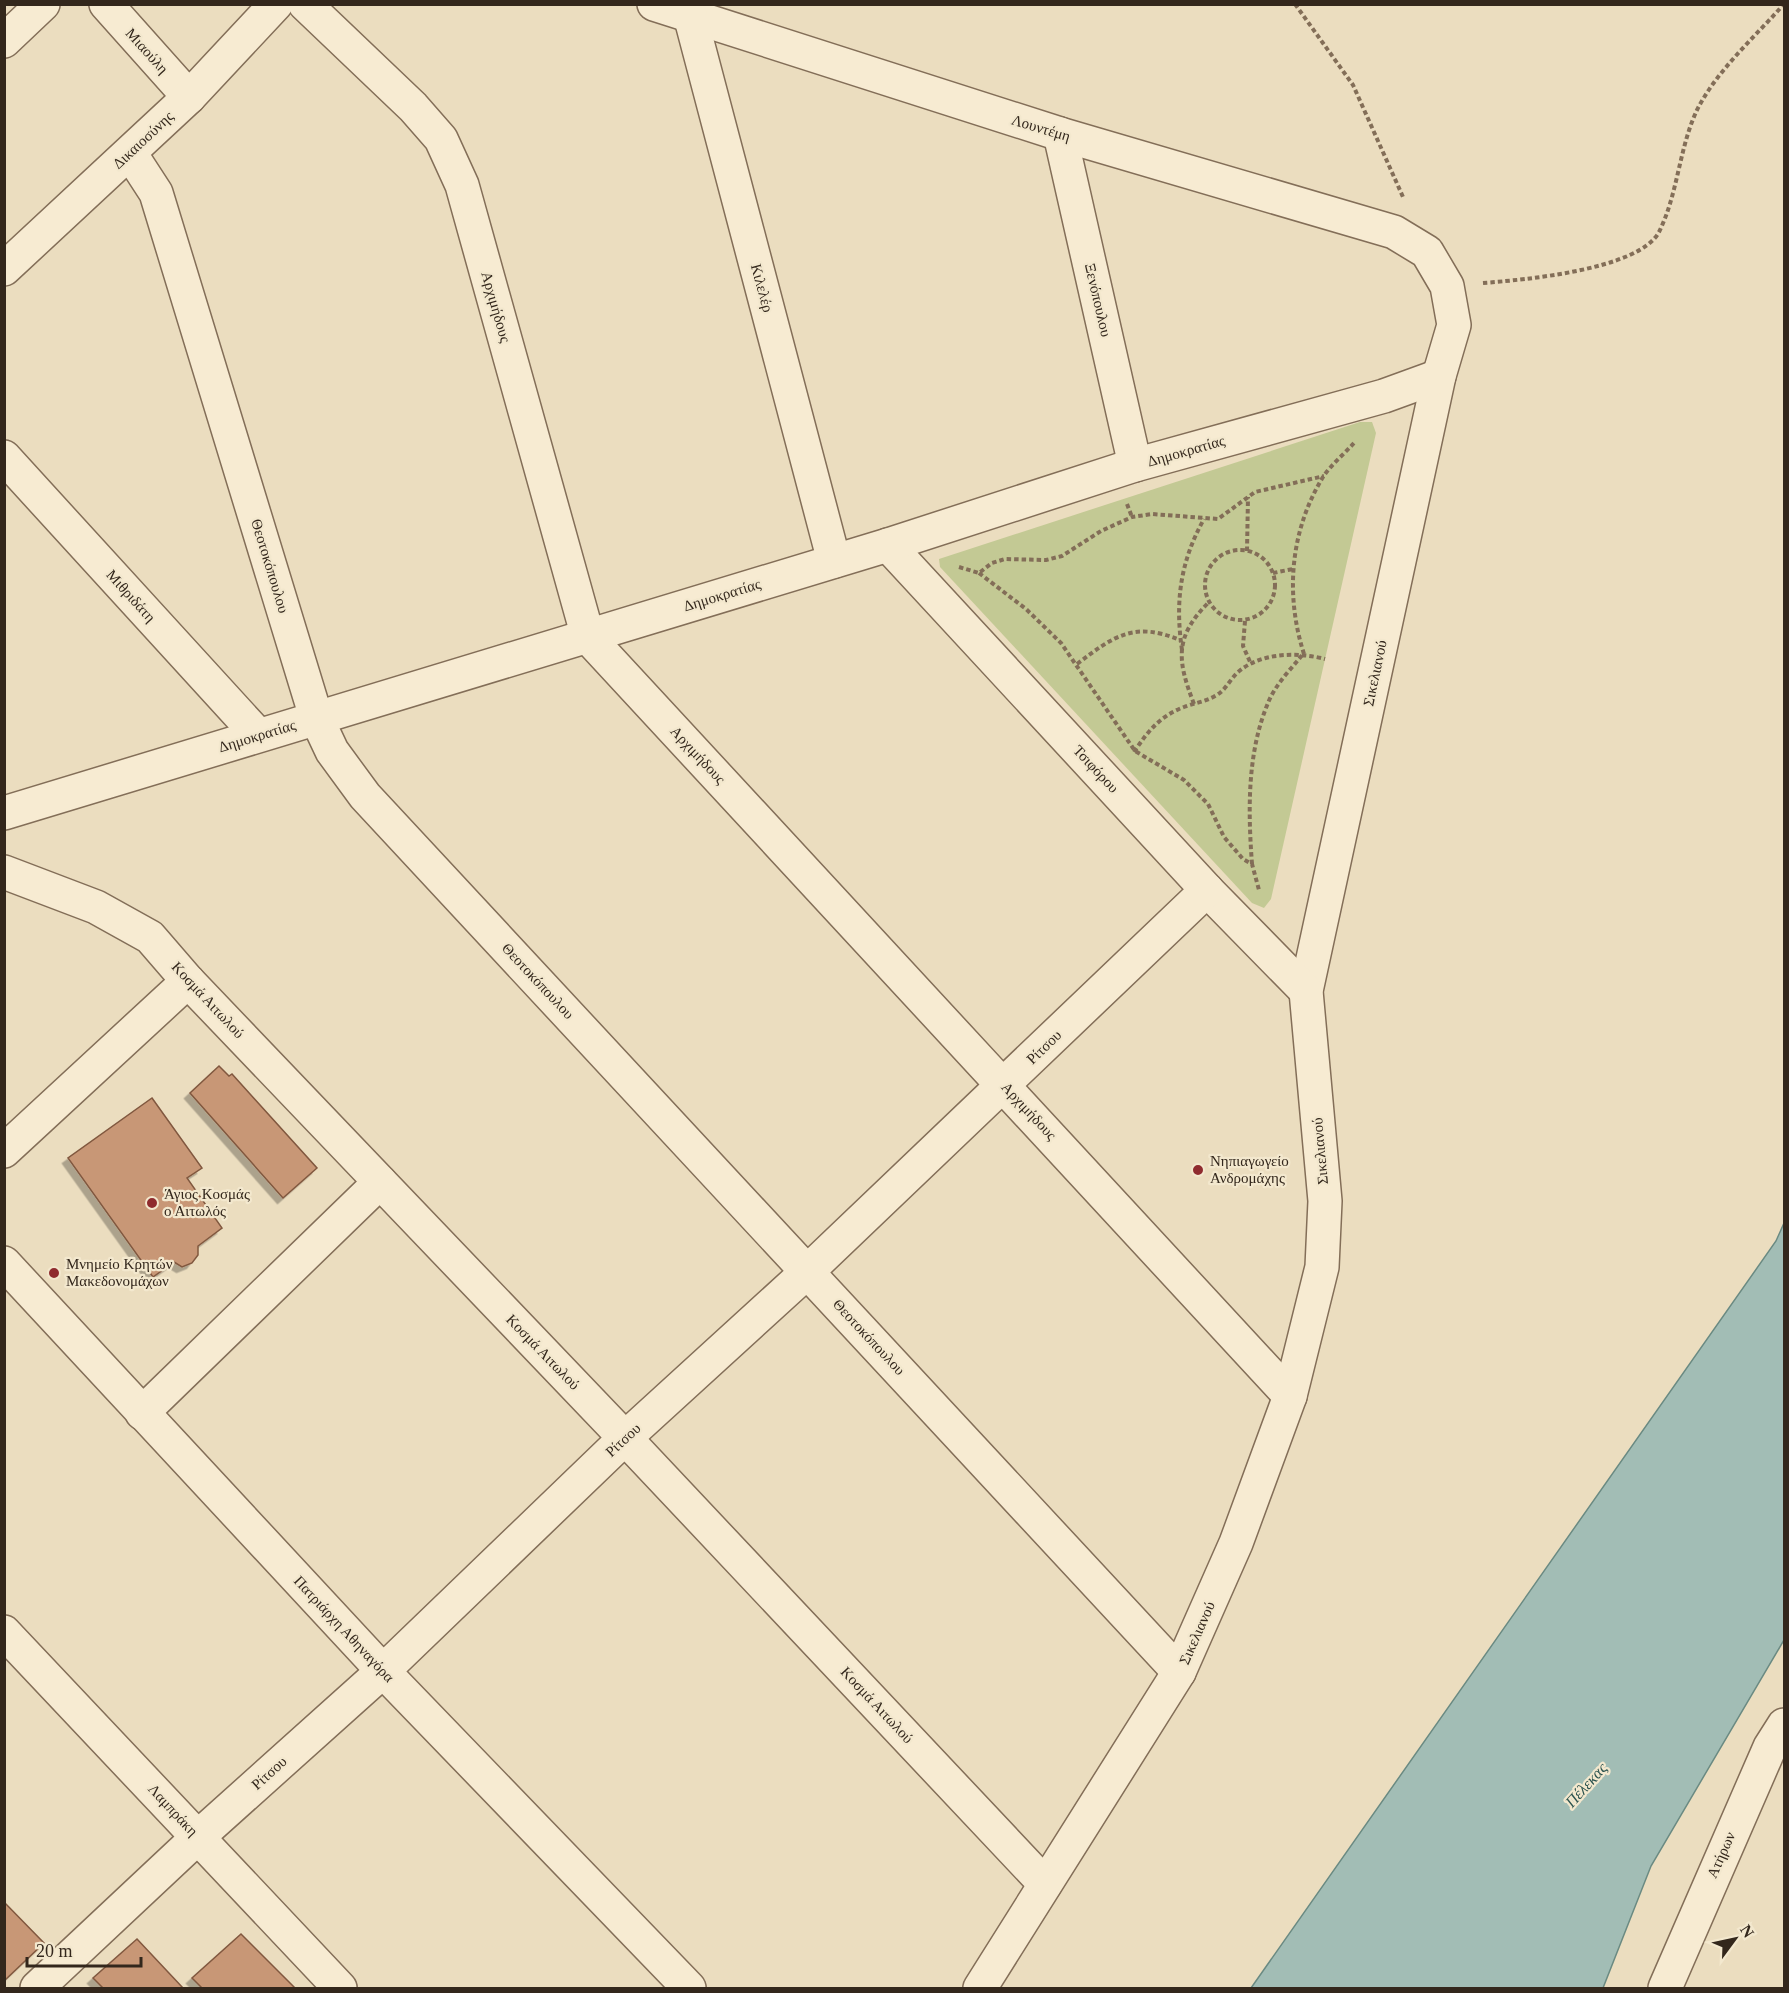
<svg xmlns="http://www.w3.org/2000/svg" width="1789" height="1993" font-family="'Times New Roman',serif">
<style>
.green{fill:#c3c994}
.water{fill:#a2bdb5;stroke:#6a8a82;stroke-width:1.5}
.building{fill:#c89776;stroke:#81583f;stroke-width:1.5;filter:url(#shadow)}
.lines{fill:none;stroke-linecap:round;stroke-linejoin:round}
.minor-casing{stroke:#836e58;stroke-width:36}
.path{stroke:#836e58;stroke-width:4;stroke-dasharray:4.5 3;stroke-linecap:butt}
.minor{stroke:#f7ebd2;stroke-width:33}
.poi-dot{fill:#8f2b2e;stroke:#f3e8ce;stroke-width:2}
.labels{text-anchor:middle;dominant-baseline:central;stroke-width:4.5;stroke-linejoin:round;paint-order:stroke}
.street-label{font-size:15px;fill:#33271c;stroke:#f3e8ce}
.poi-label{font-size:15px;fill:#33271c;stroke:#f3e8ce;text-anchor:start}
.water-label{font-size:16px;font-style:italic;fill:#2c534f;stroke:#f3e8ce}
</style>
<defs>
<filter id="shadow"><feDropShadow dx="-5.5" dy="5.5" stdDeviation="0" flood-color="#0004"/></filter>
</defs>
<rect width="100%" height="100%" fill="#ebddbf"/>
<!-- green -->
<path class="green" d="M1360 422H1372L1376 433 1271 899 1264 908 1252 903 940 567 939 559Z"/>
<!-- water -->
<path class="water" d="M1784 1223V1640L1651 1866 1603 1988H1251L1776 1241Z"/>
<!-- building -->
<g class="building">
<path d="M219 1066 229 1076 232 1074 317 1168 283 1198 190 1093Z"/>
<path d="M152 1098 202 1168 187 1178 222 1228 198 1246V1255L192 1263 182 1267 174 1262 153 1277 68 1158Z"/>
<path d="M4 1902 44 1943 4 1981Z"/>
<path d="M241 1934 295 1988H202L192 1978Z"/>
<path d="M137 1939 183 1988H103L93 1978Z"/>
</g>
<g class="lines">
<defs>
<g id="minor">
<path d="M106 4 189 97"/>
<path d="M305 4 413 107 441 139 462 185 588 637 1290 1396"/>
<path d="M654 4 1060 134 1394 232 1427 252 1447 286 1454 325 1439 376 1306 991 1325 1201 1322 1267 1290 1396 1236 1543 1179 1672 980 1988"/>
<path d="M690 15 834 561"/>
<path d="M4 41 43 4"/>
<path d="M1060 134 1135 465"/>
<path d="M130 153 156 193 316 717 332 751 365 796 1179 1672"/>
<path d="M4 269 189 97 276 4"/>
<path d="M4 457 258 735"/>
<path d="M888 545 1207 890 1306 991"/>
<path d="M4 813 888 545 1135 465 1384 396 1439 376"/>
<path d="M4 872 96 907 150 937 188 981 625 1438 1045 1884"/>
<path d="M4 1151 188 981"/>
<path d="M4 1263 383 1671 689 1988"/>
<path d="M142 1413 380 1182"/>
<path d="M4 1632 340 1988"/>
<path d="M37 1988 198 1837 383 1671 625 1438 808 1271 1207 890"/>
<path d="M1665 1988 1770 1747 1784 1725"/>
</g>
</defs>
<!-- minor casing -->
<use href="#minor" class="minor-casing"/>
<!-- path -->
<g class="path">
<path d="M1295 4 1353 85 1403 197"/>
<path d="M1483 283C1522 280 1639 270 1659 232 1678 194 1679 148 1697 110 1717 70 1755 37 1784 4"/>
<path d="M1127 504 1132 517"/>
<circle cx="1240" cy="585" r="35"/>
<path d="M1247 551 1248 497"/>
<path d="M959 567 979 573 992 563 1005 559 1046 560 1062 556 1101 531 1132 517 1152 514 1218 519 1255 492 1324 476"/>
<path d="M979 573 1026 609 1061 643 1135 751 1184 780 1208 804 1224 837 1243 859 1252 864 1259 890"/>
<path d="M1273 573 1293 569"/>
<path d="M1245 621 1243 646 1251 664"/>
<path d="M1182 650C1175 602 1180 562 1204 519"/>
<path d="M1304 654C1285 595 1290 531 1323 477 1331 465 1344 454 1354 443"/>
<path d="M1077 664C1114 636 1134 621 1180 640"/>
<path d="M1194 704C1177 660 1174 637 1209 602"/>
<path d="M1134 752C1148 731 1160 716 1184 707 1194 703 1205 702 1215 696 1225 691 1229 681 1237 673 1260 652 1298 652 1325 659"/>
<path d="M1252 864C1248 811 1247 753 1268 703 1275 685 1291 669 1303 654"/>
</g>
<!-- minor -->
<use href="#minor" class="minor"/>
</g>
<!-- markers -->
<g class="poi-dot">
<circle cx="1198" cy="1170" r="6"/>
<circle cx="152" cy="1203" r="6"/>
<circle cx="54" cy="1273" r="6"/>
</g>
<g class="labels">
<!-- street labels -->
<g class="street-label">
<text transform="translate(147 51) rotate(48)">Μιαούλη</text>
<text transform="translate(1041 128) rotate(17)">Λουντέμη</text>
<text transform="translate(143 140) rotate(-43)">Δικαιοσύνης</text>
<text transform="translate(762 288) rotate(75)">Κιλελέρ</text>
<text transform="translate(1098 300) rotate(77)">Ξενόπουλου</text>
<text transform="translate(496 307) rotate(74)">Αρχιμήδους</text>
<text transform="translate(1186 451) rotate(-16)">Δημοκρατίας</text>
<text transform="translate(270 566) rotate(73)">Θεοτοκόπουλου</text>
<text transform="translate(722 595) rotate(-17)">Δημοκρατίας</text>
<text transform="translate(131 596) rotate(48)">Μιθριδάτη</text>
<text transform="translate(1375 673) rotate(-78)">Σικελιανού</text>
<text transform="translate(257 736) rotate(-17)">Δημοκρατίας</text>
<text transform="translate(698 755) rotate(47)">Αρχιμήδους</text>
<text transform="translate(1096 769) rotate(47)">Τσιφόρου</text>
<text transform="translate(538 981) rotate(47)">Θεοτοκόπουλου</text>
<text transform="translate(208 1000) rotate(47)">Κοσμά Αιτωλού</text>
<text transform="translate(1044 1047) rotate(-44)">Ρίτσου</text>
<text transform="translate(1029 1111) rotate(47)">Αρχιμήδους</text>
<text transform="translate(1320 1151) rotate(-95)">Σικελιανού</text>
<text transform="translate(869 1337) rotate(47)">Θεοτοκόπουλου</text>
<text transform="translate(543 1352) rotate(46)">Κοσμά Αιτωλού</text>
<text transform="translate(623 1440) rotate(-43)">Ρίτσου</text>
<text transform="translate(344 1629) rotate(47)">Πατριάρχη Αθηναγόρα</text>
<text transform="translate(1197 1633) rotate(-66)">Σικελιανού</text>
<text transform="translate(877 1705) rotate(47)">Κοσμά Αιτωλού</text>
<text transform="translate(269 1773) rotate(-42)">Ρίτσου</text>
<text transform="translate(173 1810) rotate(47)">Λαμπράκη</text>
<text transform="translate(1721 1855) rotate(-66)">Ατήρων</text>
</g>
<!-- poi labels -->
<g class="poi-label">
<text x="1210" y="1161">Νηπιαγωγείο<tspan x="1210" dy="17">Ανδρομάχης</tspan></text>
<text x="164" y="1194">Άγιος Κοσμάς<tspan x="164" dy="17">ο Αιτωλός</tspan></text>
<text x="66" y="1264">Μνημείο Κρητών<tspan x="66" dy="17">Μακεδονομάχων</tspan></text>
</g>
<!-- water labels -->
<g class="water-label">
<text transform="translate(1586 1785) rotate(-48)">Πέλεκας</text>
</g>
</g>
<!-- border -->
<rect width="1789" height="1993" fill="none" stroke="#33271c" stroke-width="12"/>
<!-- north arrow -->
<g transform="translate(1735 1939) rotate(57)" stroke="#f3e8ce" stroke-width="4.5" paint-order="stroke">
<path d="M0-4.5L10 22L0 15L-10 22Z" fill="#33271c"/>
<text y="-9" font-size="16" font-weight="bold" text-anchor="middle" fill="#33271c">N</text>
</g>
<!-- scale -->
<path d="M27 1957v9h114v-9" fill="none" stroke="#33271c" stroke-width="3"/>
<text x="36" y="1957" font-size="18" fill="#33271c" stroke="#f3e8ce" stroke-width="4.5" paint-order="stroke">20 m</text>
</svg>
